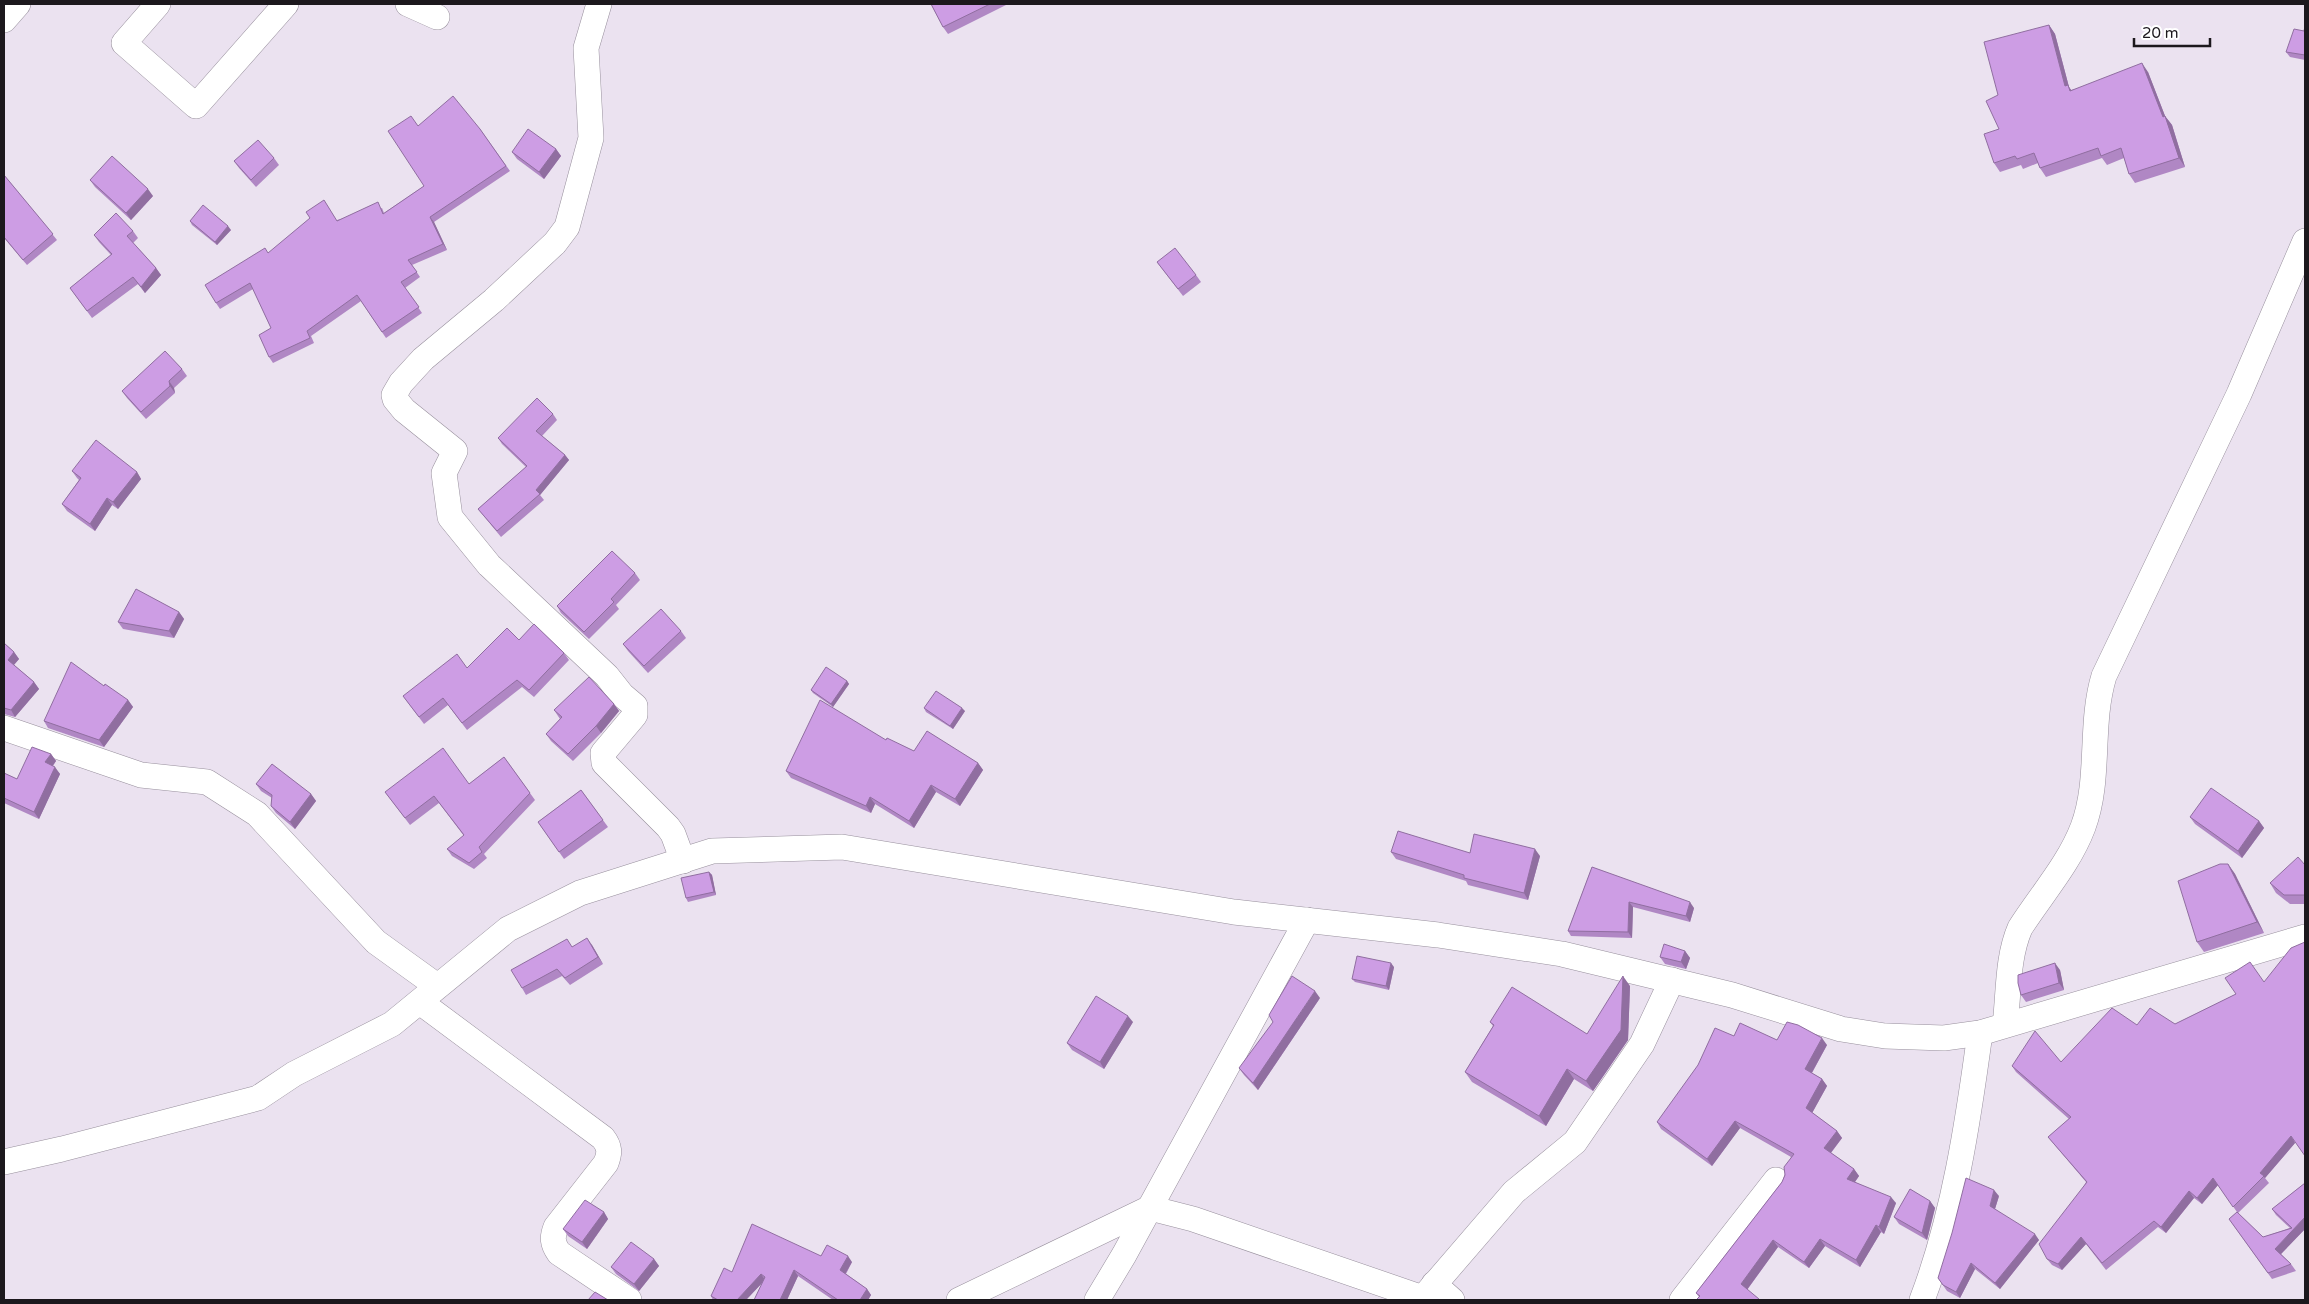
<svg xmlns="http://www.w3.org/2000/svg" width="2309" height="1304" font-family="'Varela Round',sans-serif">
<style>
.lines{fill:none;stroke-linecap:round;stroke-linejoin:round}
.street-casing{stroke:#98909d;stroke-width:26}
.street{stroke:#fff;stroke-width:25}
.wall{fill:#b087c4}
.shaded-wall{fill:#906ea0}
.building{fill:#cd9de4;stroke:#906ea0}
</style>
<rect width="100%" height="100%" fill="#ebe2f0"/>
<g class="lines">
<defs>
<g id="street">
<path d="M158 4 124 43 196 106 286 4"/>
<path d="M408 4 437 17"/>
<path d="M599 4 586 48 591 138 567 227 555 243 494 300 423 359 401 383 394 395 395 399 404 410 455 451 444 473 450 517 489 565 607 676 622 695 635 706V715L603 753 604 763 668 827 673 834 683 861"/>
<path d="M4 20 18 4"/>
<path d="M4 728 141 775 207 782 257 814 376 942 437 986"/>
<path d="M420 1002 603 1138C610 1147 610 1153 606 1163L556 1227C552 1237 552 1243 559 1253L629 1300"/>
<path d="M2005 1025C2009 993 2007 958 2020 928 2041 895 2069 864 2083 827 2101 779 2089 725 2104 676L2239 394 2305 241"/>
<path d="M4 1162 62 1149 258 1098 294 1074 392 1024 508 929 580 893 712 851 842 847 1234 912 1438 935 1562 954 1732 995 1841 1029 1885 1036 1944 1038 1980 1033 2305 937"/>
<path d="M1434 1284 1452 1300"/>
<path d="M959 1300 1150 1208 1193 1219 1423 1298"/>
<path d="M1097 1300 1124 1255 1307 920"/>
<path d="M1421 1300 1514 1192 1575 1142 1642 1044 1672 980"/>
<path d="M1682 1300 1776 1180"/>
<path d="M1922 1300C1954 1216 1968 1122 1980 1033"/>
</g>
</defs>
<!-- street casing -->
<use href="#street" class="street-casing"/>
<!-- street -->
<use href="#street" class="street"/>
</g>
<!-- wall -->
<g class="wall">
<path d="M931 4H1008L948 34 943 27Z"/>
<path d="M2049 25 2055 34 2069 87 2071 90 2148 72 2165 116 2172 125 2185 167 2135 183 2129 174 2124 158 2107 165 2102 158 2046 177 2040 168 2038 163 2023 169 2021 165 2000 172 1994 163 1999 129 1998 95Z"/>
<path d="M2305 26V60L2290 57 2286 52 2304 31Z"/>
<path d="M418 126 480 129 510 171 434 222 447 250 412 265 420 277 405 288 422 313 386 338 361 301 311 336 314 343 273 363 269 357 271 328 253 289 220 309 216 303 268 253 337 220 382 208 384 213 424 186Z"/>
<path d="M556 149 561 156 544 179 517 159 512 152Z"/>
<path d="M274 158 279 165 256 187 239 168 234 161Z"/>
<path d="M4 175 57 240 27 265 4 238Z"/>
<path d="M90 180 153 196 131 220 95 187Z"/>
<path d="M190 221 231 230 217 245 192 225Z"/>
<path d="M133 231 138 238 133 243 156 268 161 275 145 293 138 284 92 318 70 288 111 255 99 242 94 235Z"/>
<path d="M1157 262 1196 275 1201 282 1183 296Z"/>
<path d="M182 369 187 376 174 388 175 393 146 419 127 398 122 391Z"/>
<path d="M553 414 557 420 542 436 565 455 569 460 540 495 544 500 501 537 478 509 526 467 502 444 498 438Z"/>
<path d="M72 471 137 472 141 479 118 509 112 505 95 531 67 511 62 504 79 480 77 478Z"/>
<path d="M635 573 640 580 616 605 619 609 589 639 561 613 557 606Z"/>
<path d="M179 612 184 619 174 638 123 629 118 622Z"/>
<path d="M681 631 686 638 648 673 628 651 623 644Z"/>
<path d="M519 640 564 653 569 660 534 697 522 687 467 730 448 705 424 724 403 696 467 668Z"/>
<path d="M4 643 14 652 19 659 14 665 34 682 39 689 15 717 4 714Z"/>
<path d="M847 681 849 684 833 707 813 693 811 690Z"/>
<path d="M104 686 128 700 133 707 104 747 48 728 44 721Z"/>
<path d="M614 704 619 711 601 733 573 761 551 741 546 734 560 719 554 710Z"/>
<path d="M924 708 965 711 953 729 926 712Z"/>
<path d="M886 740 914 751 978 763 983 770 960 806 936 792 914 828 875 804 871 813 791 778 786 771Z"/>
<path d="M51 754 56 761 53 766 60 774 39 819 4 803V773L17 779Z"/>
<path d="M504 757 535 800 484 854 487 858 474 869 452 856 447 849 464 836 439 803 410 825 385 792 469 784Z"/>
<path d="M256 784 311 794 316 801 295 829 276 813 271 806 272 798 261 791Z"/>
<path d="M581 790 608 827 564 859 538 822Z"/>
<path d="M2190 817 2259 821 2264 828 2242 858 2195 824Z"/>
<path d="M1391 852 1470 853 1540 856 1528 900 1468 885 1466 881 1396 859Z"/>
<path d="M2228 864 2235 874 2264 933 2204 952 2197 942Z"/>
<path d="M2305 865V904H2290L2276 893 2270 883Z"/>
<path d="M1592 867 1694 908 1690 922 1633 907 1632 938 1571 936 1568 931Z"/>
<path d="M709 872 712 875 716 895 688 902 686 898Z"/>
<path d="M592 945 603 964 570 985 562 976 526 995 522 988 573 947Z"/>
<path d="M1685 951 1690 958 1686 969 1665 964 1660 957Z"/>
<path d="M2250 962 2295 1143 2265 1178 2269 1183 2238 1213 2263 1237 2290 1228 2276 1215 2272 1209 2305 1183V1229L2281 1254 2291 1264 2296 1271 2272 1279 2229 1219 2237 1212 2218 1185 2202 1204 2194 1198 2166 1233 2158 1227 2106 1270 2086 1244 2062 1270 2052 1265 2047 1259 2086 1182 2053 1143 2048 1137 2069 1119 2016 1072 2012 1066 2061 1062 2137 1025 2175 1024 2236 994Z"/>
<path d="M1394 967 1389 990 1355 982 1352 979Z"/>
<path d="M2060 970 2064 990 2026 1002 2021 995Z"/>
<path d="M1630 986 1628 1040 1593 1091 1574 1079 1546 1126 1472 1082 1465 1072 1493 1026 1490 1022 1587 1034Z"/>
<path d="M1320 998 1258 1090 1244 1075 1239 1068Z"/>
<path d="M1133 1022 1104 1069 1072 1050 1067 1043Z"/>
<path d="M1734 1036 1777 1040 1827 1045 1812 1073 1822 1079 1827 1086 1812 1113 1837 1131 1842 1138 1831 1153 1854 1169 1859 1176 1855 1182 1896 1203 1884 1234 1881 1232 1860 1267 1825 1246 1809 1268 1778 1247 1747 1290 1760 1300H1696L1699 1297 1696 1293 1782 1182 1791 1157 1740 1128 1712 1166 1661 1129 1657 1122Z"/>
<path d="M1999 1196 1995 1209 2039 1240 2000 1289 1975 1269 1960 1298 1947 1291 1938 1278Z"/>
<path d="M1930 1201 1935 1208 1927 1240 1899 1224 1894 1217Z"/>
<path d="M604 1212 608 1219 587 1249 568 1236 563 1229Z"/>
<path d="M821 1256 852 1262 846 1274 867 1289 871 1295 868 1300H833L798 1276 787 1300H754L763 1282 746 1300H713L711 1296 732 1272Z"/>
<path d="M654 1259 659 1266 639 1291 616 1274 611 1267Z"/>
</g>
<!-- shaded-wall -->
<g class="shaded-wall">
<path d="M2049 25 2055 34 2069 87 2074 94 2076 100 2065 86Z"/>
<path d="M2142 63 2148 72 2167 121 2165 116 2172 125 2185 167 2179 158Z"/>
<path d="M556 149 561 156 544 179 539 172Z"/>
<path d="M148 189 153 196 131 220 126 213Z"/>
<path d="M430 217 434 222 447 250 443 244Z"/>
<path d="M228 226 231 230 217 245 215 242Z"/>
<path d="M156 268 161 275 145 293 141 287Z"/>
<path d="M169 381 174 388 175 393 170 386Z"/>
<path d="M565 455 569 460 540 495 536 490Z"/>
<path d="M137 472 141 479 118 509 113 502Z"/>
<path d="M107 498 112 505 95 531 90 524Z"/>
<path d="M179 612 184 619 174 638 169 631Z"/>
<path d="M14 652 19 659 12 667 8 660Z"/>
<path d="M847 681 849 684 833 707 831 704Z"/>
<path d="M34 682 39 689 15 717 11 710Z"/>
<path d="M128 700 133 707 104 747 99 740Z"/>
<path d="M614 704 619 711 601 733 596 726Z"/>
<path d="M962 708 965 711 953 729 950 726Z"/>
<path d="M51 754 56 761 50 769 45 762Z"/>
<path d="M978 763 983 770 960 806 955 799Z"/>
<path d="M55 767 60 774 39 819 34 812Z"/>
<path d="M931 785 936 792 914 828 909 821Z"/>
<path d="M311 794 316 801 295 829 290 822Z"/>
<path d="M870 797 875 804 871 813 866 806Z"/>
<path d="M2259 821 2264 828 2242 858 2238 851Z"/>
<path d="M1535 849 1540 856 1528 900 1524 893Z"/>
<path d="M2228 864 2235 874 2264 933 2257 922Z"/>
<path d="M709 872 712 875 716 895 714 892Z"/>
<path d="M1629 902 1633 907 1632 938 1628 932Z"/>
<path d="M1690 902 1694 908 1690 922 1686 916Z"/>
<path d="M587 938 592 945 603 964 598 957Z"/>
<path d="M1685 951 1690 958 1686 969 1681 962Z"/>
<path d="M1391 963 1394 967 1389 990 1386 986Z"/>
<path d="M2055 963 2060 970 2064 990 2059 983Z"/>
<path d="M1623 976 1630 986 1628 1040 1593 1091 1586 1081Z"/>
<path d="M1315 991 1320 998 1258 1090 1253 1083Z"/>
<path d="M1128 1016 1133 1022 1104 1069 1100 1062Z"/>
<path d="M1822 1038 1827 1045 1810 1076 1805 1069Z"/>
<path d="M1567 1069 1574 1079 1546 1126 1539 1116Z"/>
<path d="M1822 1079 1827 1086 1811 1115 1806 1108Z"/>
<path d="M1735 1121 1740 1128 1712 1166 1707 1159Z"/>
<path d="M1837 1131 1842 1138 1829 1155 1824 1148Z"/>
<path d="M2291 1136 2295 1143 2265 1178 2260 1173Z"/>
<path d="M1854 1169 1859 1176 1852 1186 1847 1179Z"/>
<path d="M2213 1178 2218 1185 2202 1204 2197 1198Z"/>
<path d="M1994 1190 1999 1196 1994 1212 1990 1206Z"/>
<path d="M2189 1191 2194 1198 2166 1233 2161 1227Z"/>
<path d="M1891 1197 1896 1203 1884 1234 1879 1227Z"/>
<path d="M1930 1201 1935 1208 1927 1240 1922 1233Z"/>
<path d="M604 1212 608 1219 587 1249 582 1242Z"/>
<path d="M2305 1217V1229L2280 1255 2275 1249Z"/>
<path d="M1876 1225 1881 1232 1860 1267 1856 1260Z"/>
<path d="M2035 1234 2039 1240 2000 1289 1995 1283Z"/>
<path d="M2081 1237 2086 1244 2062 1270 2058 1264Z"/>
<path d="M1820 1239 1825 1246 1809 1268 1804 1262Z"/>
<path d="M1773 1240 1778 1247 1746 1291 1741 1284Z"/>
<path d="M848 1256 852 1262 844 1276 840 1270Z"/>
<path d="M654 1259 659 1266 639 1291 634 1284Z"/>
<path d="M1971 1263 1975 1269 1960 1298 1956 1292Z"/>
<path d="M794 1270 798 1276 787 1300H780Z"/>
<path d="M761 1274 765 1280 746 1300H737Z"/>
<path d="M867 1289 871 1295 868 1300H860Z"/>
</g>
<!-- building -->
<g class="building">
<path d="M931 4H990L943 27Z"/>
<path d="M2049 25 2065 86 2068 85 2070 91 2142 63 2163 117 2165 116 2179 158 2129 174 2121 148 2101 156 2098 148 2040 168 2034 153 2017 159 2015 156 1994 163 1984 134 1999 129 1986 101 1998 95 1984 42Z"/>
<path d="M2305 26V55L2286 52 2294 29 2304 31Z"/>
<path d="M453 96 480 129 506 166 430 217 443 244 408 260 417 272 401 282 419 307 382 332 357 295 307 331 310 338 269 357 259 335 271 328 250 283 216 303 205 285 265 248 268 253 310 218 306 212 324 200 337 221 378 202 383 214 424 186 388 131 411 116 418 126Z"/>
<path d="M528 129 556 149 539 172 512 152Z"/>
<path d="M258 140 274 158 251 180 234 161Z"/>
<path d="M112 156 148 189 126 213 90 180Z"/>
<path d="M4 175 53 234 23 260 4 237Z"/>
<path d="M203 205 228 226 215 242 190 221Z"/>
<path d="M116 213 133 231 127 236 156 268 141 287 133 277 87 311 70 288 112 254 94 235Z"/>
<path d="M1175 248 1196 275 1178 289 1157 262Z"/>
<path d="M165 351 182 369 169 381 170 386 141 412 122 391Z"/>
<path d="M537 398 553 414 536 431 565 455 536 490 540 494 497 531 478 509 527 466 498 438Z"/>
<path d="M96 440 137 472 113 502 107 498 90 524 62 504 81 478 72 471Z"/>
<path d="M612 551 635 573 611 599 614 602 584 632 557 606Z"/>
<path d="M136 589 179 612 169 631 118 622Z"/>
<path d="M661 609 681 631 644 666 623 644Z"/>
<path d="M534 624 564 653 529 690 517 680 462 723 443 698 419 717 403 696 457 654 467 668 507 628 519 640Z"/>
<path d="M4 643 14 652 8 660 34 682 11 710 4 708Z"/>
<path d="M71 662 104 686 105 684 128 700 99 740 44 721Z"/>
<path d="M826 667 847 681 831 704 811 690Z"/>
<path d="M589 677 614 704 596 726 568 754 546 734 562 717 554 710Z"/>
<path d="M936 691 962 708 950 726 924 708Z"/>
<path d="M820 700 886 740 887 738 914 751 927 731 978 763 955 799 931 785 909 821 870 797 866 806 786 771Z"/>
<path d="M32 747 51 754 45 762 55 767 34 812 4 798V773L17 779Z"/>
<path d="M443 748 469 784 504 757 530 793 479 847 482 852 469 863 447 849 464 835 434 796 405 818 385 792Z"/>
<path d="M272 764 311 794 290 822 271 806 272 795 256 784Z"/>
<path d="M2211 788 2259 821 2238 851 2190 817Z"/>
<path d="M581 790 603 820 559 852 538 822Z"/>
<path d="M1398 831 1470 853 1474 834 1535 849 1524 893 1464 878V875L1391 852Z"/>
<path d="M2298 857 2305 865V895H2284L2270 883Z"/>
<path d="M2220 864H2228L2257 922 2197 942 2178 881Z"/>
<path d="M1592 867 1690 902 1686 916 1629 902 1628 932 1568 931Z"/>
<path d="M709 872 714 892 686 898 681 878Z"/>
<path d="M587 938 598 957 565 978 557 969 522 988 511 970 567 939 572 947Z"/>
<path d="M2305 942V1156L2291 1136 2260 1173 2264 1176 2233 1207 2213 1178 2197 1198 2189 1191 2161 1227 2154 1221 2102 1263 2081 1237 2058 1264 2047 1259 2039 1244 2087 1182 2048 1137 2071 1117 2012 1066 2035 1031 2061 1062 2112 1008 2137 1025 2150 1008 2175 1024 2236 994 2225 978 2250 962 2264 982 2291 948Z"/>
<path d="M1664 944 1685 951 1681 962 1660 957Z"/>
<path d="M1357 956 1391 963 1386 986 1352 979Z"/>
<path d="M2055 963 2059 983 2021 995 2018 983V975Z"/>
<path d="M1292 976 1315 991 1253 1083 1239 1068 1273 1022 1269 1015Z"/>
<path d="M1623 976 1621 1030 1586 1081 1567 1069 1539 1116 1465 1072 1494 1025 1490 1022 1512 987 1587 1034Z"/>
<path d="M1096 996 1128 1016 1100 1062 1067 1043Z"/>
<path d="M1787 1022 1798 1025 1822 1038 1805 1069 1822 1079 1806 1108 1837 1131 1824 1148 1854 1169 1847 1179 1891 1197 1879 1227 1876 1225 1856 1260 1820 1239 1804 1262 1773 1240 1741 1284 1759 1299 1758 1300H1696L1700 1296 1696 1293 1782 1182 1785 1175 1784 1167 1794 1154 1735 1121 1707 1159 1657 1122 1698 1065 1715 1028 1734 1036 1740 1023 1777 1040Z"/>
<path d="M1966 1178 1994 1190 1990 1206 2035 1234 1995 1283 1971 1263 1956 1292 1943 1285 1938 1278 1952 1233Z"/>
<path d="M2305 1183V1217L2275 1249 2291 1264 2268 1273 2229 1219 2237 1212 2263 1237 2292 1228 2272 1209Z"/>
<path d="M1910 1189 1930 1201 1922 1233 1894 1217Z"/>
<path d="M585 1200 604 1212 582 1242 563 1229Z"/>
<path d="M752 1224 821 1256 827 1245 848 1256 840 1270 867 1289 860 1300H838L794 1270 780 1300H754L765 1277 761 1274 737 1300H718L711 1296 724 1268 732 1272Z"/>
<path d="M631 1242 654 1259 634 1284 611 1267Z"/>
<path d="M595 1292 608 1300H588Z"/>
</g>
<!-- border -->
<rect width="2309" height="1304" fill="none" stroke="#1c181d" stroke-width="10"/>
<!-- scale -->
<path d="M2134 38v8h76v-8" fill="none" stroke="#1c181d" stroke-width="2.5"/>
<text x="2142" y="38" font-size="15" fill="#1c181d" stroke="#ffffff" stroke-width="4" paint-order="stroke">20 m</text>
</svg>
